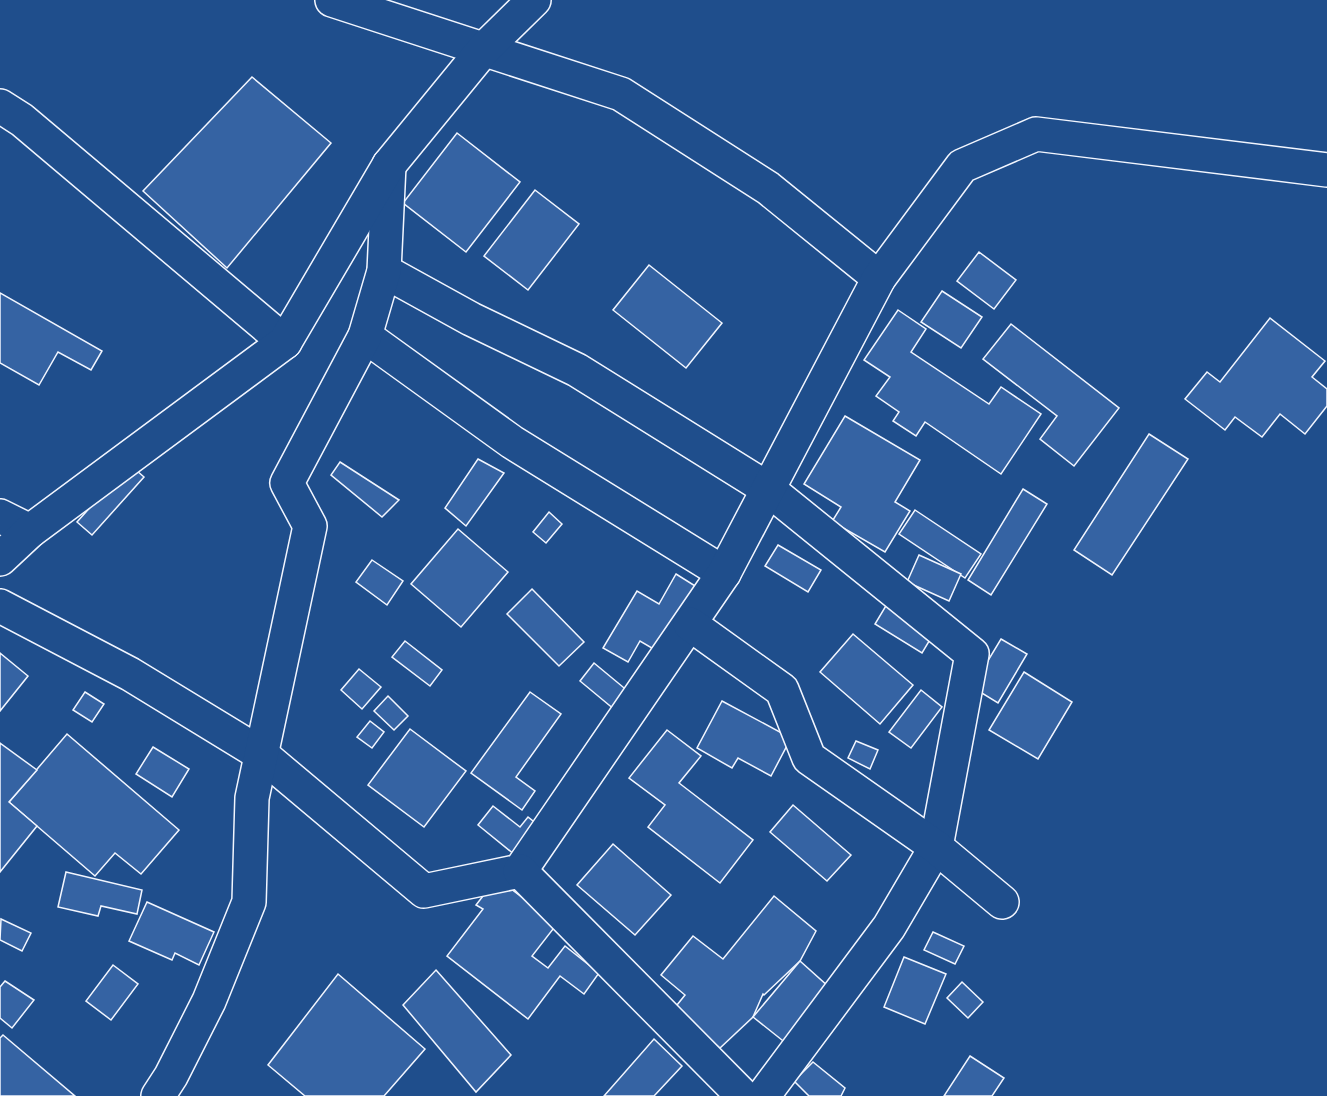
<svg xmlns="http://www.w3.org/2000/svg" width="1327" height="1096" font-family="Poppins,sans-serif">
<style>
.building{fill:#3563a3;stroke:#f2f6ff;stroke-width:1.5}
.lines{fill:none;stroke-linecap:round;stroke-linejoin:round}
.minor-casing{stroke:#f2f6ff;stroke-width:36}
.tertiary-casing{stroke:#f2f6ff;stroke-width:36}
.minor{stroke:#1f4e8c;stroke-width:33}
.tertiary{stroke:#1f4e8c;stroke-width:33}
</style>
<rect width="100%" height="100%" fill="#1f4e8c"/>
<!-- building -->
<g class="building">
<path d="M252 77 331 143 227 268 143 191Z"/>
<path d="M457 133 520 182 466 252 403 203Z"/>
<path d="M535 190 579 224 528 290 484 256Z"/>
<path d="M979 252 1016 280 994 309 957 281Z"/>
<path d="M649 265 722 323 686 368 613 310Z"/>
<path d="M942 291 982 317 961 348 921 322Z"/>
<path d="M0 293 102 351 91 370 58 352 39 385 0 363Z"/>
<path d="M898 310 926 329 911 352 989 404 1001 387 1041 414 1001 474 925 422 916 436 893 421 899 412 876 396 890 377 864 360Z"/>
<path d="M1270 318 1325 361 1312 377 1327 389V406L1305 434 1280 414 1262 437 1235 417 1225 430 1185 399 1207 372 1220 382Z"/>
<path d="M1011 324 1119 408 1074 466 1040 439 1057 416 983 359Z"/>
<path d="M845 416 920 460 895 502 910 511 885 552 840 526 836 533 828 528 841 507 804 484Z"/>
<path d="M1149 434 1188 459 1112 575 1074 550Z"/>
<path d="M478 459 504 473 466 526 445 508Z"/>
<path d="M340 462 399 500 382 517 331 475Z"/>
<path d="M129 464 144 477 92 535 77 522Z"/>
<path d="M1023 489 1047 504 991 595 968 580Z"/>
<path d="M915 510 981 554 965 578 899 534Z"/>
<path d="M549 512 562 524 546 543 533 532Z"/>
<path d="M458 529 508 572 461 627 411 584Z"/>
<path d="M778 545 821 570 808 592 765 566Z"/>
<path d="M919 555 961 574 949 601 907 582Z"/>
<path d="M372 560 403 581 387 605 356 582Z"/>
<path d="M676 574 700 589 662 654 640 641 628 662 603 648 637 591 659 604Z"/>
<path d="M532 589 584 642 559 666 507 614Z"/>
<path d="M887 604 934 633 922 653 875 624Z"/>
<path d="M853 634 913 685 880 724 820 672Z"/>
<path d="M1001 639 1027 654 998 703 972 687Z"/>
<path d="M405 641 442 670 430 686 392 657Z"/>
<path d="M0 653 28 676 0 711Z"/>
<path d="M594 663 629 692 615 710 580 681Z"/>
<path d="M359 669 381 687 362 709 341 690Z"/>
<path d="M1024 672 1072 702 1038 759 989 730Z"/>
<path d="M921 690 942 707 911 748 889 732Z"/>
<path d="M85 692 104 704 92 722 73 710Z"/>
<path d="M530 692 561 714 516 777 535 791 522 810 471 773Z"/>
<path d="M388 696 408 716 394 730 374 711Z"/>
<path d="M722 701 791 738 771 776 738 758 732 768 697 748Z"/>
<path d="M370 721 384 732 372 748 357 737Z"/>
<path d="M410 729 466 771 424 827 368 785Z"/>
<path d="M667 730 701 756 679 783 753 840 720 883 648 827 665 805 629 778Z"/>
<path d="M67 734 179 830 141 874 115 853 95 876 9 802Z"/>
<path d="M856 741 878 750 870 769 848 758Z"/>
<path d="M0 743 37 770 9 802 37 826 0 872Z"/>
<path d="M153 747 189 769 172 797 136 774Z"/>
<path d="M793 805 851 855 827 881 770 832Z"/>
<path d="M493 806 520 827 528 817 538 825 515 855 478 825Z"/>
<path d="M613 844 671 895 635 935 577 885Z"/>
<path d="M66 872 142 890 137 914 101 906 98 916 58 907Z"/>
<path d="M497 878 557 924 532 956 548 968 565 946 599 973 584 994 560 976 528 1019 447 956 483 909 476 905Z"/>
<path d="M774 896 816 931 800 961 764 995 763 994 753 1017 720 1048 673 1010 685 995 661 975 693 936 723 959Z"/>
<path d="M147 902 214 932 199 965 175 953 172 960 129 941Z"/>
<path d="M1 919 31 933 22 951 0 940Z"/>
<path d="M933 932 964 946 955 964 924 950Z"/>
<path d="M904 957 946 974 925 1024 884 1007Z"/>
<path d="M800 961 830 988 792 1048 753 1017Z"/>
<path d="M113 965 138 984 111 1020 86 1001Z"/>
<path d="M436 970 511 1055 476 1092 403 1005Z"/>
<path d="M338 974 425 1049 384 1096H305L268 1065Z"/>
<path d="M5 981 34 1000 12 1028 0 1018V987Z"/>
<path d="M962 982 983 1002 968 1018 947 998Z"/>
<path d="M3 1035 75 1096H0V1038Z"/>
<path d="M654 1039 682 1066 654 1096H604Z"/>
<path d="M970 1056 1004 1078 992 1096H944Z"/>
<path d="M813 1062 845 1088 841 1096H809L794 1081Z"/>
</g>
<g class="lines">
<defs>
<g id="minor">
<path d="M332 0 621 94 768 188 879 278"/>
<path d="M0 106 22 120 285 342"/>
<path d="M384 271 471 319 577 370 768 489 972 654 936 847 889 927 763 1096"/>
<path d="M365 336 512 442 724 573"/>
<path d="M0 516 30 531"/>
<path d="M0 606 130 674 261 754 424 891 520 871 724 573 879 278 962 166 1036 134 1327 170"/>
<path d="M690 624 782 690 809 758 936 847 1002 902"/>
<path d="M520 871 743 1096"/>
<path d="M158 1096 171 1076 209 1001 249 902 252 798 310 526 287 483 365 336 384 271 389 165"/>
</g>
<path id="tertiary" d="M0 559 30 531 285 342 389 165 484 49 534 0"/>
</defs>
<!-- minor casing -->
<use href="#minor" class="minor-casing"/>
<!-- tertiary casing -->
<use href="#tertiary" class="tertiary-casing"/>
<!-- minor -->
<use href="#minor" class="minor"/>
<!-- tertiary -->
<use href="#tertiary" class="tertiary"/>
</g>
</svg>
